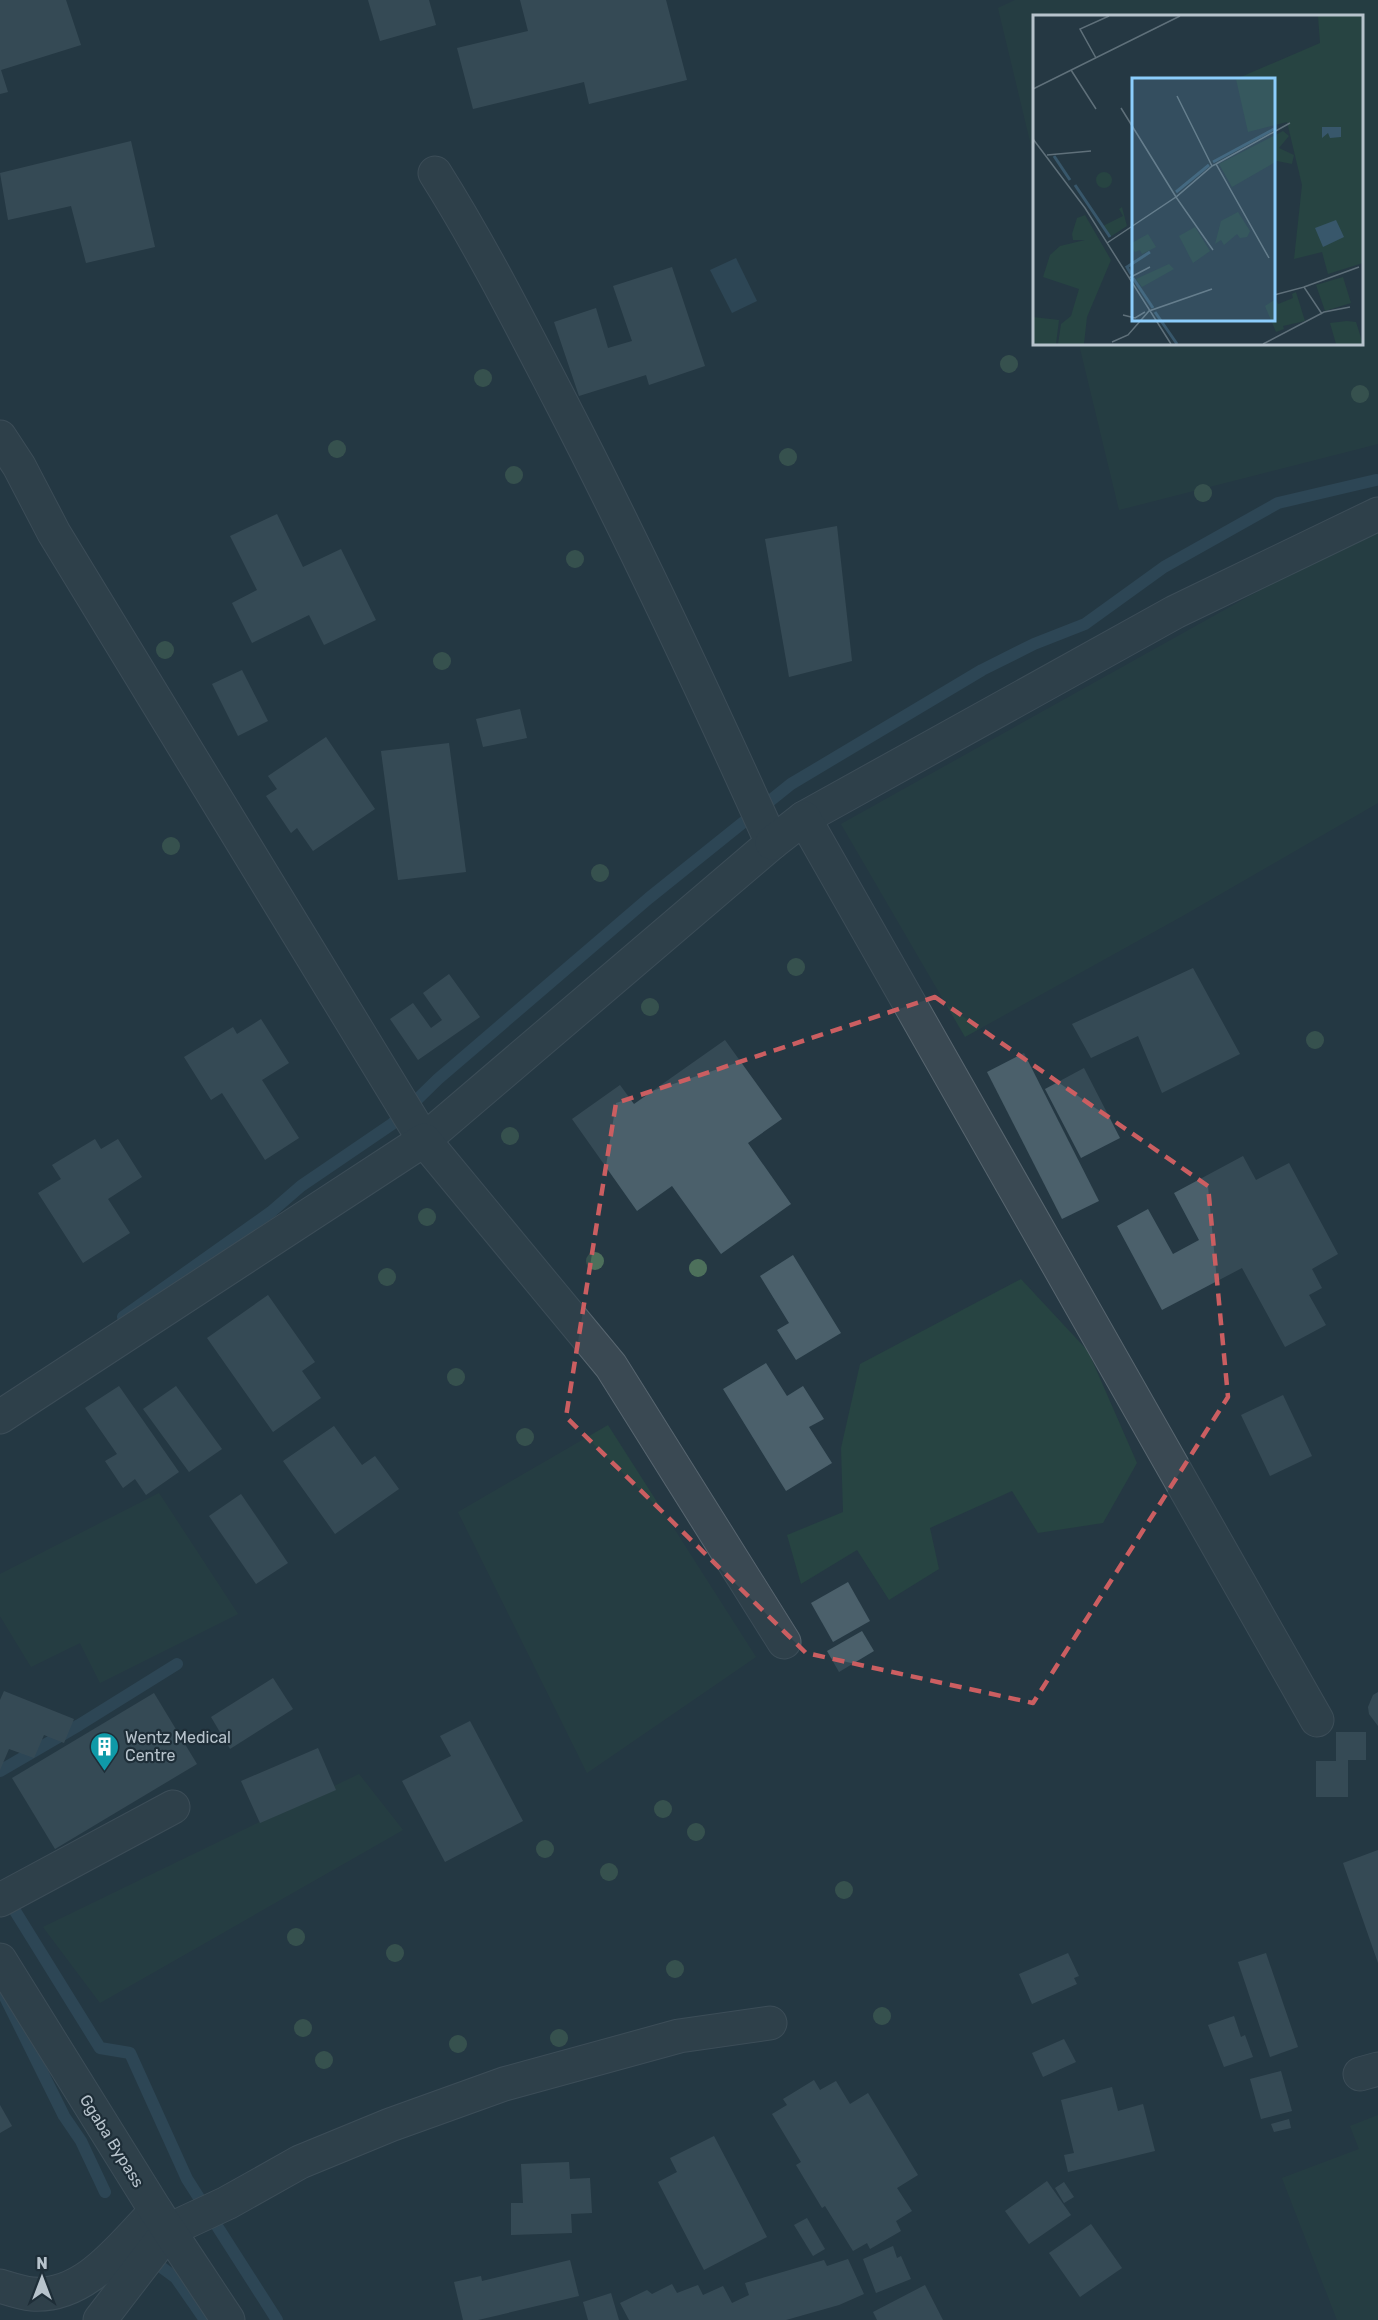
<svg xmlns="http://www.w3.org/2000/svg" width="1378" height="2320" font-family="Rubik,sans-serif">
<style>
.green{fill:#274442}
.water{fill:#38576b}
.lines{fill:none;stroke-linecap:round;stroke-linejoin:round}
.stream{stroke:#38576b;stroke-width:12}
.building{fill:#4b606b}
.minor-casing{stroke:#586670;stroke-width:35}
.tertiary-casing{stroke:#586670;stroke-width:35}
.minor{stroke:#3a4953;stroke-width:33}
.tertiary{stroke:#3a4953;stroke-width:33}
.tree{fill:#4d705b}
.marked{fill:none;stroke:#cb5e61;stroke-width:4.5;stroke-dasharray:12 8;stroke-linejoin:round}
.labels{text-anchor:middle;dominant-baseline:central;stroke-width:4.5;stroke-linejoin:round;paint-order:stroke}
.poi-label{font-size:16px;fill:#b7c3cc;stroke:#1e2e38;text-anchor:start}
.street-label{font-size:16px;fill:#b7c3cc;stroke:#1e2e38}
.inset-river{fill:none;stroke:#38576b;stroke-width:3}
.inset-road{fill:none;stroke:#5f707a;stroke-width:1.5}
.view{fill:#8ccdfc;fill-opacity:0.15;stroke:#8ccdfc;stroke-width:3}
.inset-edge{fill:none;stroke:#b7c3cc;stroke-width:3}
</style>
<rect width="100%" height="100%" fill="#253843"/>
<!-- green -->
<g class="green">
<path d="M1015 0H1378V444L1119 510 1079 344H1362V16H1034V158L998 8Z"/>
<path d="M1378 531V803L1186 914 965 1037 841 824 1314 560Z"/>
<path d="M1021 1279 1088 1351 1137 1463 1103 1523 1038 1533 1012 1491 930 1528 939 1569 889 1600 857 1550 801 1584 787 1535 843 1512 841 1448 860 1364Z"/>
<path d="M608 1425 756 1657 587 1773 458 1512Z"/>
<path d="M159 1493 238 1614 100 1683 80 1643 31 1667 0 1616V1574Z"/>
<path d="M359 1774 403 1830 100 2003 43 1927Z"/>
<path d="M1378 2115V2320H1337L1282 2178 1359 2149 1350 2126Z"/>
</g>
<!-- water -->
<path class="water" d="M736 258 757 301 732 313 710 270Z"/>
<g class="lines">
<!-- stream -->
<g class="stream">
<path d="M123 1317 271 1212 301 1186 392 1124 438 1079 649 898 791 784 982 670 1034 644 1085 624 1164 567 1278 503 1376 480"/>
<path d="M0 1771 79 1725 177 1664"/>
<path d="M7 1898 100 2048 130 2053 187 2179 277 2320"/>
<path d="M4 1995 64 2116 81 2141 105 2192"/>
<path d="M149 2258 176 2278 205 2320"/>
</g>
</g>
<!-- building -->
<g class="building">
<path d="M0 0H66L81 45 1 70 8 92 0 94Z"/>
<path d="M368 0H429L436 25 380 41Z"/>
<path d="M520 0H666L687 80 589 104 584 82 473 109 457 48 528 31Z"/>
<path d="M131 141 155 247 86 263 71 206 8 220 0 173Z"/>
<path d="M672 267 705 366 649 385 646 375 579 396 554 322 596 308 608 348 632 341 613 286Z"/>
<path d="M277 514 303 567 341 549 376 620 324 645 309 615 252 643 232 603 257 590 230 536Z"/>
<path d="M837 526 852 661 789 677 765 539Z"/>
<path d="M242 670 268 721 238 736 212 684Z"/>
<path d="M520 709 527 738 483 747 476 719Z"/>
<path d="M326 737 375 809 313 851 297 828 291 833 266 796 277 789 268 776Z"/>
<path d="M449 743 466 872 398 880 381 751Z"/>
<path d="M1193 968 1240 1054 1162 1093 1138 1036 1091 1058 1072 1024Z"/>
<path d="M449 974 480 1017 418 1060 390 1019 413 1003 431 1028 442 1020 423 993Z"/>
<path d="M261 1019 289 1063 262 1080 299 1138 265 1160 222 1093 211 1100 184 1057 233 1027 237 1034Z"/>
<path d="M725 1040 782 1119 748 1143 791 1204 721 1254 672 1186 637 1211 572 1119 620 1085 634 1104Z"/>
<path d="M1024 1053 1099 1201 1062 1219 987 1072Z"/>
<path d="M1084 1068 1120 1138 1081 1158 1045 1089Z"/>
<path d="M95 1139 101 1149 118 1139 142 1177 108 1199 130 1233 83 1263 38 1193 61 1179 52 1165Z"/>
<path d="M1243 1156 1256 1180 1289 1163 1338 1254 1312 1269 1322 1288 1309 1295 1326 1325 1285 1347 1242 1268 1162 1310 1117 1226 1148 1209 1173 1254 1199 1240 1174 1193Z"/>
<path d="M793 1255 841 1333 796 1360 777 1330 789 1323 760 1276Z"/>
<path d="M268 1295 315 1362 302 1371 321 1398 273 1432 207 1338Z"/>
<path d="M766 1363 787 1396 803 1386 824 1419 809 1427 832 1463 786 1491 723 1389Z"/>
<path d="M119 1386 179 1472 146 1495 135 1479 123 1488 105 1461 117 1454 85 1408Z"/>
<path d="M176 1386 222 1449 189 1472 143 1409Z"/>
<path d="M1283 1395 1312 1456 1270 1476 1241 1415Z"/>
<path d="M334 1426 362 1465 375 1456 399 1489 335 1534 283 1461Z"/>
<path d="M241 1494 288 1563 256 1584 209 1516Z"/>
<path d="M848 1582 870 1621 833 1642 811 1603Z"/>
<path d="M862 1631 874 1651 839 1672 827 1651Z"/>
<path d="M273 1678 293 1709 230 1749 211 1717Z"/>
<path d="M4 1691 74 1719 64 1743 44 1735 34 1758 9 1749 0 1770V1700Z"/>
<path d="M1378 1692V1726L1369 1714 1368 1707 1373 1695Z"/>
<path d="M154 1693 197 1764 55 1849 12 1778Z"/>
<path d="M470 1721 523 1821 445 1862 402 1781 451 1756 440 1736Z"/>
<path d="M1336 1732H1366V1760H1348V1797H1316V1761H1336Z"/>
<path d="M318 1748 336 1790 260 1823 241 1781Z"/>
<path d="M1378 1850V1963L1343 1863Z"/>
<path d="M1068 1953 1079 1976 1074 1978 1077 1984 1032 2004 1019 1974Z"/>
<path d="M1266 1953 1298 2047 1270 2057 1238 1962Z"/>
<path d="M1234 2016 1241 2037 1245 2035 1253 2057 1224 2067 1208 2025Z"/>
<path d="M1064 2039 1076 2062 1043 2077 1032 2053Z"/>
<path d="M1281 2071 1292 2111 1261 2119 1250 2079Z"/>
<path d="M814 2080 820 2090 836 2081 850 2104 868 2093 918 2175 897 2188 912 2211 896 2221 901 2231 870 2249 867 2243 853 2251 825 2206 822 2208 796 2165 801 2162 772 2114 787 2105 783 2099Z"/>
<path d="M1112 2087 1118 2111 1143 2104 1155 2151 1068 2172 1064 2155 1074 2153 1061 2100Z"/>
<path d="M0 2105 12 2126 0 2133Z"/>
<path d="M1289 2119 1291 2128 1274 2132 1271 2124Z"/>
<path d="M714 2136 767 2237 704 2270 658 2182 677 2172 670 2158Z"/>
<path d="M569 2162 570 2179 590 2178 592 2213 571 2214 572 2233 511 2235V2203H523L521 2164Z"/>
<path d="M1047 2181 1071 2215 1029 2244 1005 2211Z"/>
<path d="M1064 2182 1074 2197 1064 2203 1055 2188Z"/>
<path d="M807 2218 825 2249 813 2256 794 2225Z"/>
<path d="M1091 2224 1122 2268 1080 2297 1049 2253Z"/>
<path d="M893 2246 897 2258 901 2256 911 2279 876 2293 863 2259Z"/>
<path d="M848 2259 864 2294 839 2305 786 2320H629L620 2303 647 2290 652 2294 672 2284 677 2293 698 2285 703 2295 723 2286 732 2303 749 2295 745 2283 824 2260 827 2266Z"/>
<path d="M570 2260 579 2296 478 2320H463L454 2282 481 2276 482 2281Z"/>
<path d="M925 2285 943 2320H877L873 2312Z"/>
<path d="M611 2293 619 2320H588L583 2302Z"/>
</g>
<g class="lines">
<defs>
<g id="minor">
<path d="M0 437 19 466 54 533 424 1140 772 843C705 694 635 545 560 400 520 323 481 246 435 173"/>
<path d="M804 818 1175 612 1378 514"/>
<path d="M772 843 804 818 1317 1720"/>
<path d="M0 1417 424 1140 611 1366 784 1642"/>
<path d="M0 1900 173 1807"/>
<path d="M1360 2074 1378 2069"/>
<path d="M0 2286C10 2289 21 2293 32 2294 86 2298 122 2245 156 2211"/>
<path d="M100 2320 169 2230 227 2203 300 2162 390 2125 504 2084 679 2036 770 2023"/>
</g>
<path id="tertiary" d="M0 1960 156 2211 228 2320"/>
</defs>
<!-- minor casing -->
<use href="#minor" class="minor-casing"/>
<!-- tertiary casing -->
<use href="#tertiary" class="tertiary-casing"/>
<!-- minor -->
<use href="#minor" class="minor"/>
<!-- tertiary -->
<use href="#tertiary" class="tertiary"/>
</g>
<!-- trees -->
<g class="tree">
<circle cx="1009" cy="364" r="9"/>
<circle cx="483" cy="378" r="9"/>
<circle cx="1360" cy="394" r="9"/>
<circle cx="337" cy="449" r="9"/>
<circle cx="788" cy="457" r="9"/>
<circle cx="514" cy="475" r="9"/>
<circle cx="1203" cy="493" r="9"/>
<circle cx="575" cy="559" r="9"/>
<circle cx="165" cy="650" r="9"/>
<circle cx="442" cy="661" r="9"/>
<circle cx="171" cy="846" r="9"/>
<circle cx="600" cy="873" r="9"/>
<circle cx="796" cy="967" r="9"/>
<circle cx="650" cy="1007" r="9"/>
<circle cx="1315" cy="1040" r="9"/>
<circle cx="510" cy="1136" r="9"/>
<circle cx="427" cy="1217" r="9"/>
<circle cx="595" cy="1261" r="9"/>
<circle cx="698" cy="1268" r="9"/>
<circle cx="387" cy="1277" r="9"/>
<circle cx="456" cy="1377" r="9"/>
<circle cx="525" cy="1437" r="9"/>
<circle cx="663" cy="1809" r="9"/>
<circle cx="696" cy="1832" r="9"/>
<circle cx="545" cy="1849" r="9"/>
<circle cx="609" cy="1872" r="9"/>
<circle cx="844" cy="1890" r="9"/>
<circle cx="296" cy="1937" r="9"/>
<circle cx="395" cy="1953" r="9"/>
<circle cx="675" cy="1969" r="9"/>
<circle cx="882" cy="2016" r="9"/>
<circle cx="303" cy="2028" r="9"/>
<circle cx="559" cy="2038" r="9"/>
<circle cx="458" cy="2044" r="9"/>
<circle cx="324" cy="2060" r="9"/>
</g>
<!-- marked area -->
<path d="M0 0H1378V2320H0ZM935 997 1208 1186 1228 1397 1033 1703 806 1653 566 1417 616 1103Z" fill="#253843" fill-opacity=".55" fill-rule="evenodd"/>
<path class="marked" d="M935 997 1208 1186 1228 1397 1033 1703 806 1653 566 1417 616 1103Z"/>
<!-- icons -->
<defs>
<symbol id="building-pin" viewBox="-11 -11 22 30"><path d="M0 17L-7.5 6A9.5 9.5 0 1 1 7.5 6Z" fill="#0f9aa8" stroke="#1e2e38"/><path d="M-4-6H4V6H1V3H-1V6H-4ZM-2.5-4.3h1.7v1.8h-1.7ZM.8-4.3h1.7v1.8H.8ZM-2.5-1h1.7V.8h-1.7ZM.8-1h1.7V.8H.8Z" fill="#fff"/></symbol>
</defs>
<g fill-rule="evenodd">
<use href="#building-pin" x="88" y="1730" width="33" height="45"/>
</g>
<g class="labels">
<!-- poi labels -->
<g class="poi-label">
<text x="125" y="1737">Wentz Medical<tspan x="125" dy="18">Centre</tspan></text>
</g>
<!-- street labels -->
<g class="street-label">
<text transform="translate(112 2141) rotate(58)">Ggaba Bypass</text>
</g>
</g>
<!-- overview -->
<g transform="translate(1033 15)">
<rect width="330" height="330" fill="#253843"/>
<path d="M285 1H330V248L295 259 289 237 261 244 269 170 254 107 215 117 203 64 287 28ZM250 116 256 121 246 133 261 140 259 149 244 146 199 172 186 149ZM63 165a8 8 0 1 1 16 0a8 8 0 1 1-16 0ZM89 192 94 211 77 222 70 211 90 201 86 194ZM205 197 217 216 214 222 207 223 204 219 191 230 188 225 182 229 188 206ZM52 200 78 245 54 302 51 329H25L28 309 38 301 46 274 10 262 17 240 27 231 52 225H40L39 219 44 203ZM162 212 177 236 160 248 146 221ZM115 219 123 232 109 239 107 235 102 237 97 229ZM136 249 141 254 109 272 103 264ZM310 262 318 288 292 296 283 270ZM263 277 272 306 250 311 251 314 243 317 232 291 243 284 245 289 260 283 259 279ZM0 302 26 305 23 329H0ZM314 306 323 307 330 329H303L297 308Z" fill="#274442"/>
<path d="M289 112H308V122L297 123 295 118 289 123ZM303 205 311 222 290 232 282 213Z" fill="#38576b"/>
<path class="inset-river" d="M21 141 37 165M180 147 241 114M42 170 77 222M143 177 176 150M98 259 94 252 117 237M100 263 120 293M122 297 144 329"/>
<path class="inset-road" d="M63 43 47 14 76 1M38 55 63 94M0 74 147 1M88 93 143 182 179 151 144 81M0 124 52 193 138 329M14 140 58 136M183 149 257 108M179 151 183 149 236 243M74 228 143 182 180 235M96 263 117 252M271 272 326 252M241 280 271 272 289 299M90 300 102 303 112 297M79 327 95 320 116 296 179 274M230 329 291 297 317 292"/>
<path class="view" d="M99 63H242V306H99Z"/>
<rect width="330" height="330" class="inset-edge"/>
</g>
<!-- north arrow -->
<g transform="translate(42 2278)" stroke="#1e2e38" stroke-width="4.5" paint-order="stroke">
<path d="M0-4.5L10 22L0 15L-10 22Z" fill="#b7c3cc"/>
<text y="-9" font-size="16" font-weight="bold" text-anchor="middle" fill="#b7c3cc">N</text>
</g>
</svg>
